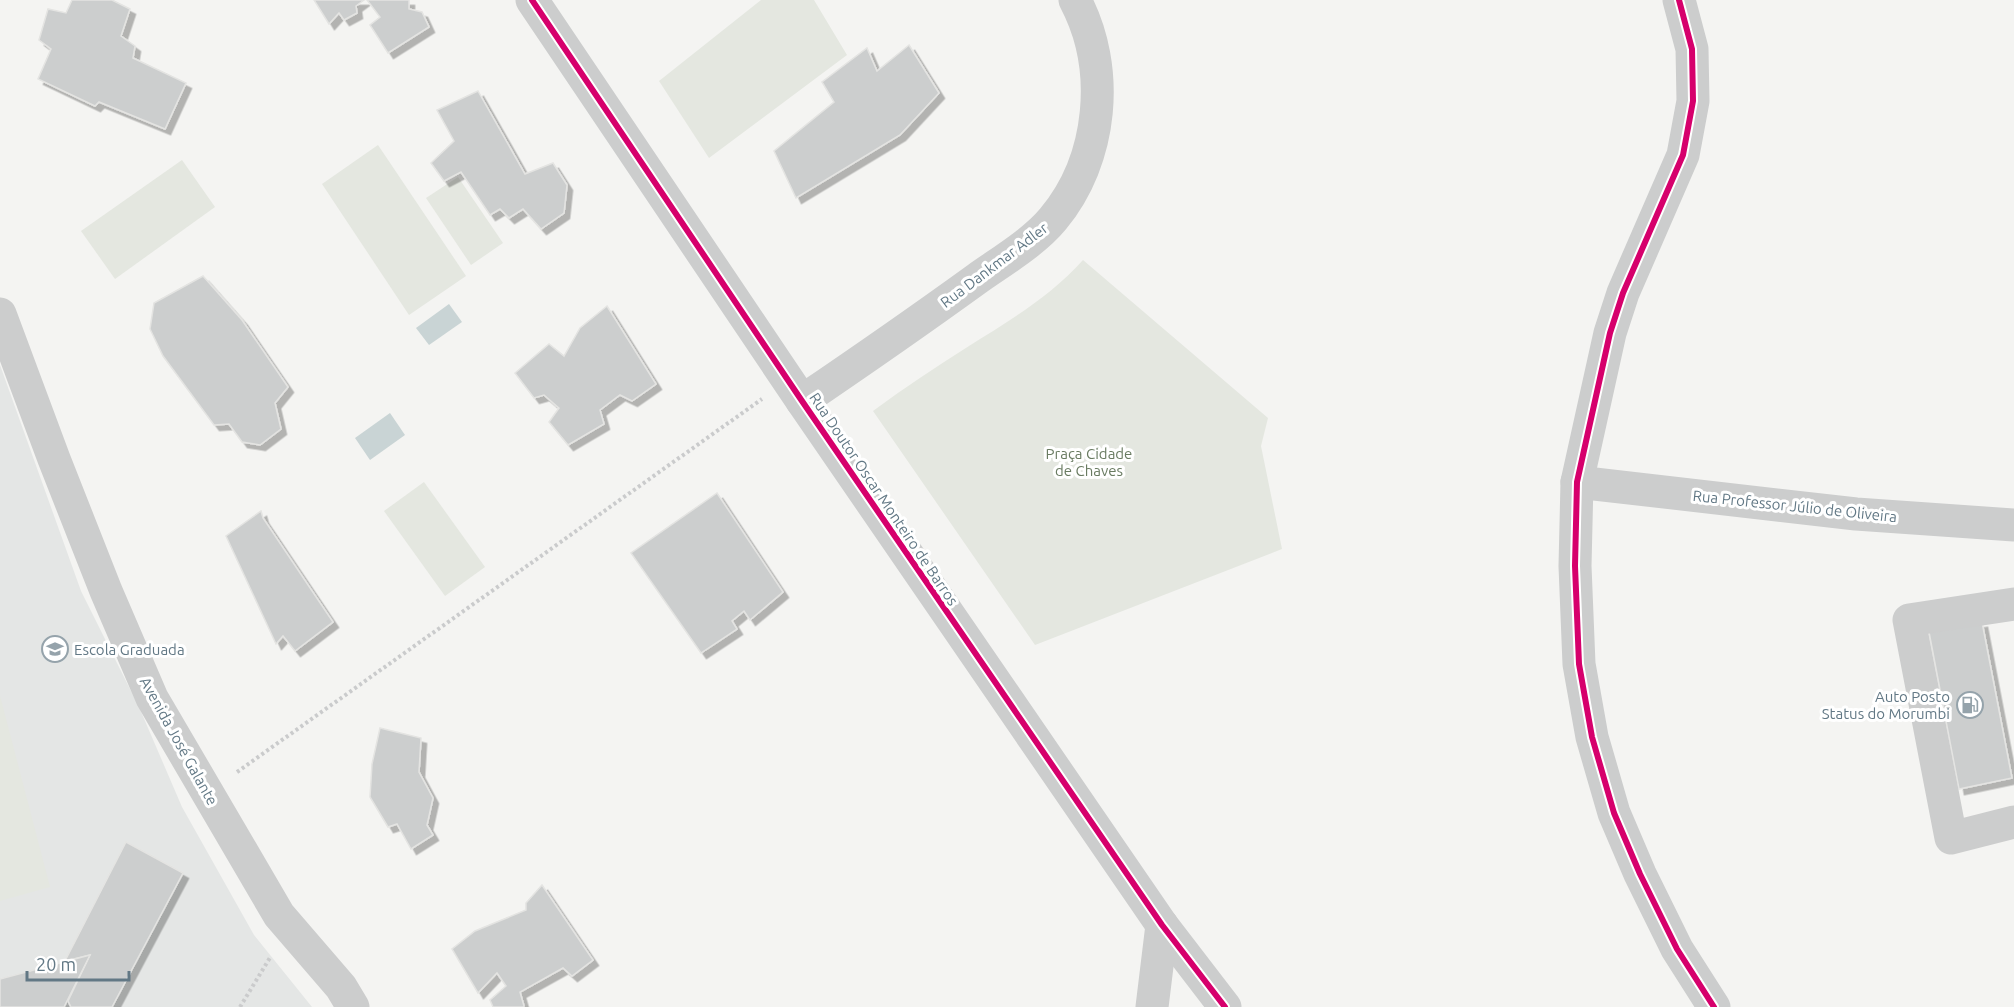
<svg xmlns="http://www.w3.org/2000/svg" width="2014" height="1007" font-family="Ubuntu,sans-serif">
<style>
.built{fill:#e4e6e5}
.green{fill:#e4e7e0}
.water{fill:#c9d4d5}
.building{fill:#cccece;stroke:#e4e4e2;stroke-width:1.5;filter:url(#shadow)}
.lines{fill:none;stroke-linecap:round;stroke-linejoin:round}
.path{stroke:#cacbcc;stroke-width:4;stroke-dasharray:3 3;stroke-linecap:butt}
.minor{stroke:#cccdcd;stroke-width:33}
.cycleway-casing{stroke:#fff;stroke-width:10}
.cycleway{stroke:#d6006c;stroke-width:6}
.labels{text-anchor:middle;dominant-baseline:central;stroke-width:6;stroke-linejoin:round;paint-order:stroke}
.street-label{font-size:15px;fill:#627885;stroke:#fff}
.park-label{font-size:15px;fill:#697b61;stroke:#fff}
.poi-label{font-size:15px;fill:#627885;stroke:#fff;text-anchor:start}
</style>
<defs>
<filter id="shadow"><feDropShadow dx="5.5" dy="5.5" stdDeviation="0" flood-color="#0004"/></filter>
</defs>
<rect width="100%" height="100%" fill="#f4f4f2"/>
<!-- built -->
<path class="built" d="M0 365 81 591 139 707 182 807 254 935 312 1007H0Z"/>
<!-- green -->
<g class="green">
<path d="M761 0H814L847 55 709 158 659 81Z"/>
<path d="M378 145 466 276 409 315 322 184Z"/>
<path d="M182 160 215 207 115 279 81 231Z"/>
<path d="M458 177 503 243 471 265 426 198Z"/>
<path d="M1083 260 1268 418 1261 446 1282 549 1035 645 873 411C904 388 936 367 969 346 1009 321 1051 296 1083 260Z"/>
<path d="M424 482 485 567 445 596 384 511Z"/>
<path d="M0 696 50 887 0 901Z"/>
</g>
<!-- water -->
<g class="water">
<path d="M449 304 462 322 429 345 416 328Z"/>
<path d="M390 413 405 435 370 460 355 438Z"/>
</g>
<!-- building -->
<g class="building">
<path d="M72 0H112L130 9 121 36 135 46 133 58 186 83 165 129 99 102 95 106 38 79 51 49 39 40 48 9 66 13Z"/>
<path d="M314 0H364L356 6 357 13 344 20 339 13 329 24Z"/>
<path d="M367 0H409V9L422 12 429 27 388 53 370 25 380 17Z"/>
<path d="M909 45 939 93 900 135 796 198 774 151 834 102 822 82 867 48 877 71Z"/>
<path d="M478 91 525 174 553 163 567 185 564 213 541 229 523 209 509 218 500 209 490 215 461 172 444 181 431 163 454 141 437 110Z"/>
<path d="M203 276 242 320 288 387 275 403 281 429 260 445 242 442 229 424 214 425 163 356 150 329 154 303Z"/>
<path d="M607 306 656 384 632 401 620 395 600 410 604 424 568 445 549 422 559 408 544 395 534 398 515 373 549 344 564 356 580 328Z"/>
<path d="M717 493 783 592 750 620 744 611 732 621 737 629 701 653 631 553Z"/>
<path d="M261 511 263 518 333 622 295 651 283 636 276 644 226 536Z"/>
<path d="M1982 622 2012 778 1959 789 1929 632Z"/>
<path d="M380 728 421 738 419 772 433 798 427 825 433 835 411 849 397 824 388 827 370 797 372 764Z"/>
<path d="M126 842 183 873 112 1007H71L68 1001 90 955 65 961Z"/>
<path d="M542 885 593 960 572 976 563 968 520 992 524 1006 523 1007H493L490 1000 506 986 497 973 478 993 452 949 475 931 526 910V903Z"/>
<path d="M90 955 64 1007H0V979Z"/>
</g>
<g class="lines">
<!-- path -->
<g class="path">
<path d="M237 772 762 399"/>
<path d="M240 1007 271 956"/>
</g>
<!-- minor -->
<g class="minor">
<path d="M532 0 802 401 1162 925 1225 1007"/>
<path d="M1679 0 1692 49 1693 101 1683 155 1623 293 1610 333 1577 482 1575 566 1579 664 1592 737 1614 813 1640 874 1677 949 1714 1007"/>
<path d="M0 314 54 459 106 591 152 698 279 915 341 987 353 1007"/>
<path d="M802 401C861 361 920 320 978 278 1002 261 1034 242 1053 219 1103 159 1111 68 1075 0"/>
<path d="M1577 482 1856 514 2014 525"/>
<path d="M2014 604 1909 620 1951 838 2014 822"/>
<path d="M1152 1007 1162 925"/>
</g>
<defs>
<g id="cycleway">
<path d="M532 0 802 401 1162 925 1225 1007"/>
<path d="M1679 0 1692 49 1693 101 1683 155 1623 293 1610 333 1577 482 1575 566 1579 664 1592 737 1614 813 1640 874 1677 949 1714 1007"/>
</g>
</defs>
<!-- cycleway casing -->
<use href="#cycleway" class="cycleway-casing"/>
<!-- cycleway -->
<use href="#cycleway" class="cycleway"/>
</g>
<!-- icons -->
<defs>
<symbol id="school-ring" viewBox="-11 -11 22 22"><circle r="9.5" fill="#fff" stroke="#95a3ab" stroke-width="1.5"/><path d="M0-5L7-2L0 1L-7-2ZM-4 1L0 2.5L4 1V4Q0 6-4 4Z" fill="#95a3ab"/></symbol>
<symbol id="fuel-ring" viewBox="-11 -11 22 22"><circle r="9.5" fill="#fff" stroke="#95a3ab" stroke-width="1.5"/><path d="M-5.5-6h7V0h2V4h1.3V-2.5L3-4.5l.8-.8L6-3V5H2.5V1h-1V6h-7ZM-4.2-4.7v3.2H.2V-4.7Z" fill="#95a3ab"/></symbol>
</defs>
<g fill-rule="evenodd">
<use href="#school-ring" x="40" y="634" width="30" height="30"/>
<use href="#fuel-ring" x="1955" y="690" width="30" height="30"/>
</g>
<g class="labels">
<!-- street labels -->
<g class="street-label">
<text transform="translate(994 265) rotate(-37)">Rua Dankmar Adler</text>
<text transform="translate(884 499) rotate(56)">Rua Doutor Oscar Monteiro de Barros</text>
<text transform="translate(1795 506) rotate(6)">Rua Professor Júlio de Oliveira</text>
<text transform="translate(179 741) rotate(61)">Avenida José Galante</text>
</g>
<!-- park labels -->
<g class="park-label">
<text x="1089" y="453">Praça Cidade<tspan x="1089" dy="17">de Chaves</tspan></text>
</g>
<!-- poi labels -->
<g class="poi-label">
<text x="74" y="649">Escola Graduada</text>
<text x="1950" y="696" text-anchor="end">Auto Posto<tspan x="1950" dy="17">Status do Morumbi</tspan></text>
</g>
</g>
<!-- scale -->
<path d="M27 971v9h102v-9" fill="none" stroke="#627885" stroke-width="3"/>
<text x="36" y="971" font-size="18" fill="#627885" stroke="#ffffff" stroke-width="4.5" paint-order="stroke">20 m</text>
</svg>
